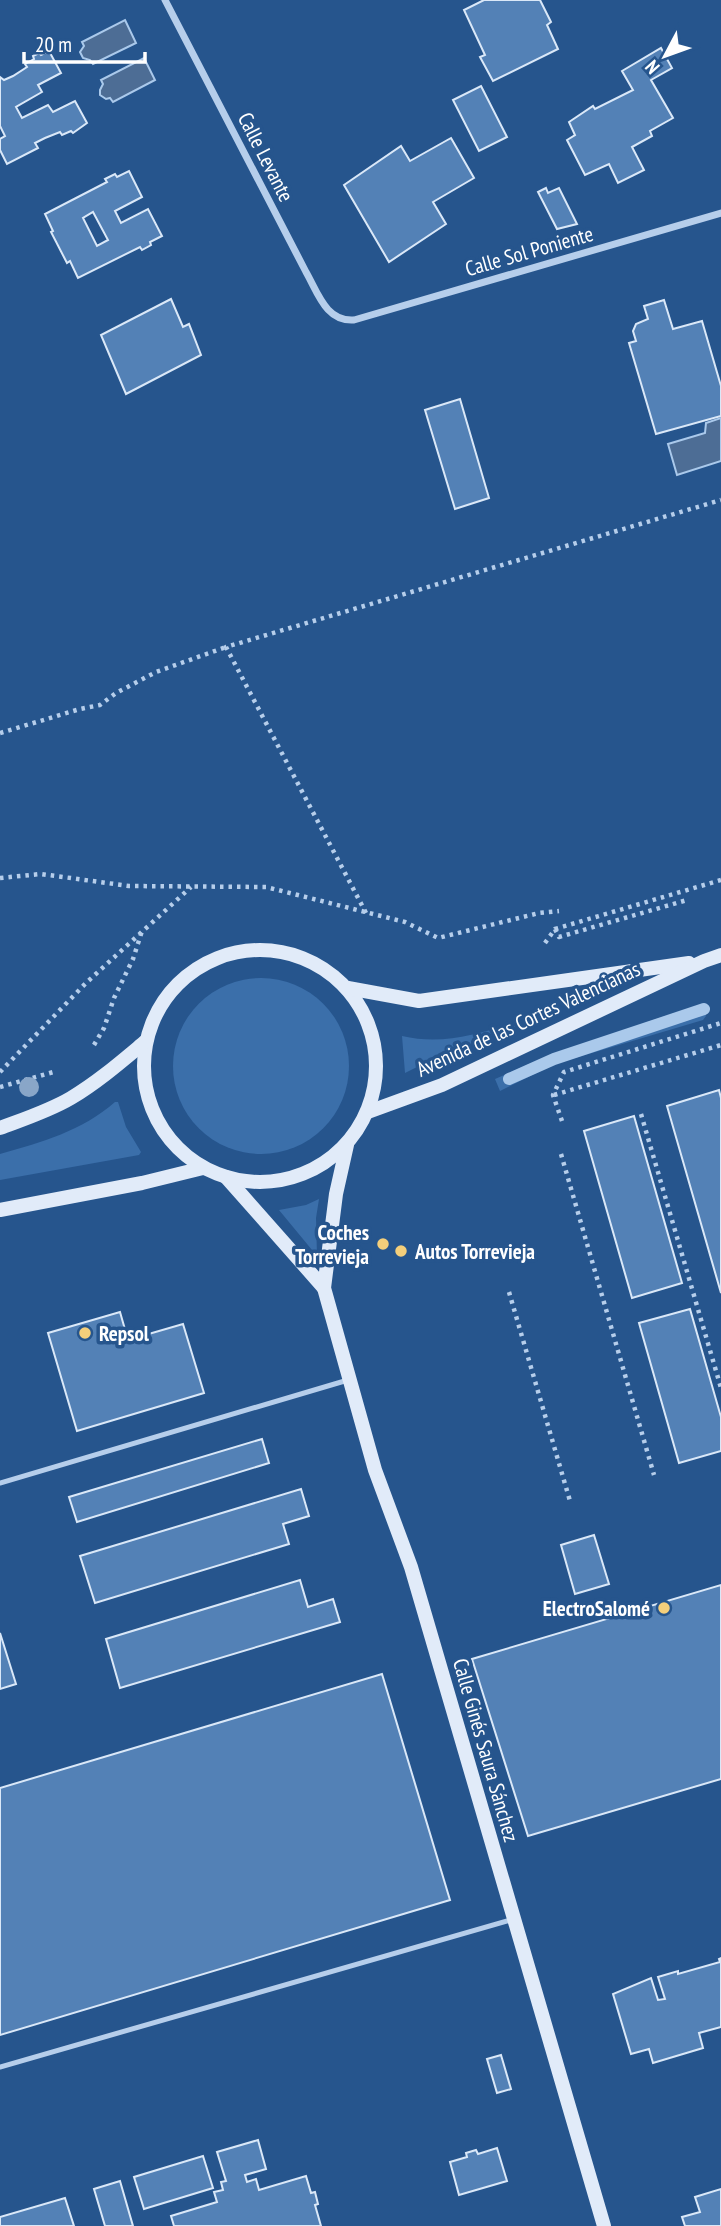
<svg xmlns="http://www.w3.org/2000/svg" width="721" height="2226" font-family="'PT Sans Narrow',sans-serif">
<style>
.green{fill:#3b6faa}
.water{fill:#4d6d95;stroke:#aac9eb;stroke-width:2}
.lines{fill:none;stroke-linecap:round;stroke-linejoin:round}
.stream{stroke:#aac9eb;stroke-width:12}
.building{fill:#5381b6;stroke:#dae8f8;stroke-width:2;fill-rule:evenodd}
.path{stroke:#b6ceeb;stroke-width:4.5;stroke-dasharray:3.5 5;stroke-linecap:butt}
.lane{stroke:#b6ceeb;stroke-width:5}
.street{stroke:#b6ceeb;stroke-width:7}
.secondary{stroke:#e1ebf9;stroke-width:14}
.tree{fill:#89a6c8}
.poi-dot{fill:#f4cf7b;stroke:#26558d;stroke-width:2.5}
.labels{text-anchor:middle;dominant-baseline:central;stroke-width:7;stroke-linejoin:round;paint-order:stroke}
.street-label{font-size:21px;fill:#fff;stroke:#26558d}
.poi-label{font-size:21px;font-weight:bold;fill:#fff;stroke:#26558d;text-anchor:end}
</style>
<rect width="100%" height="100%" fill="#26558d"/>
<!-- green -->
<g class="green">
<circle cx="261" cy="1066" r="88"/>
<path d="M698 1006 703 1007 706 1016 703 1020 555 1064 500 1091 495 1079 529 1064Z"/>
<path d="M521 1021 523 1026 443 1054 405 1073 402 1036C444 1046 481 1033 521 1021Z"/>
<path d="M115 1102H118L126 1127 141 1152 139 1155 0 1180V1154C42 1142 82 1131 115 1102Z"/>
<path d="M319 1199 316 1218 317 1256 279 1210 306 1205Z"/>
</g>
<!-- water -->
<g class="water">
<path d="M125 20 136 43 93 64 90 60 83 58 80 52 84 46 82 42Z"/>
<path d="M144 58 155 80 113 102 110 98 106 99 100 95V90L103 84 101 80Z"/>
<path d="M721 418V461L677 475 668 444 705 433 706 423Z"/>
</g>
<g class="lines">
<!-- stream -->
<path class="stream" d="M509 1079 554 1059 704 1009"/>
</g>
<!-- building -->
<g class="building">
<path d="M484 0H540L551 22 547 25 558 49 493 81 480 57 485 55 464 10Z"/>
<path d="M661 48 672 68 651 80 673 118 650 131 652 136 632 147 644 170 618 183 609 164 585 175 567 140 575 135 569 122 593 106 595 109 633 90 622 71Z"/>
<path d="M49 51 61 73 38 85 42 92 16 107 22 118 48 105 53 112 75 101 87 123 73 133 71 131 62 135 60 132 45 138 35 143 38 148 7 164 0 150V139L5 136 0 126V77L4 80 13 76 27 67 25 64 34 59 33 56 39 53 41 55Z"/>
<path d="M481 86 507 137 479 151 453 100Z"/>
<path d="M451 138 474 178 433 202 446 224 389 262 344 185 401 146 410 161Z"/>
<path d="M129 171 142 197 115 211 121 223 148 209 162 236 150 242 151 245 142 250 140 247 78 278 70 261 67 263 51 232 53 231 45 214 107 182 105 179 115 174 117 177ZM93 212 108 240 97 246 83 218Z"/>
<path d="M546 188 548 193 559 188 577 224 557 229 538 192Z"/>
<path d="M171 299 183 327 189 324 201 355 126 394 101 335Z"/>
<path d="M664 300 673 329 702 321 721 386V416L656 434 629 343 636 341 633 331 636 324 648 319 644 306Z"/>
<path d="M460 399 489 498 455 509 425 410Z"/>
<path d="M719 1090 721 1098V1293L667 1106Z"/>
<path d="M634 1116 682 1283 632 1298 584 1131Z"/>
<path d="M690 1309 721 1417V1451L679 1463 639 1323Z"/>
<path d="M120 1312 128 1340 183 1324 204 1393 77 1431 48 1333Z"/>
<path d="M262 1439 269 1463 77 1522 69 1497Z"/>
<path d="M301 1489 309 1516 283 1524 289 1544 95 1603 80 1556Z"/>
<path d="M594 1535 609 1584 575 1594 561 1545Z"/>
<path d="M300 1580 308 1607 333 1599 340 1622 120 1688 106 1639Z"/>
<path d="M721 1585V1779L528 1836 472 1659Z"/>
<path d="M0 1633 16 1684 0 1689Z"/>
<path d="M382 1674 450 1900 0 2035V1788Z"/>
<path d="M721 1958V2027L699 2033 703 2048 653 2063 649 2049 631 2054 613 1994 651 1978 658 2000 665 1999 658 1977 678 1971V1974L720 1962 719 1959Z"/>
<path d="M501 2055 511 2089 497 2093 487 2059Z"/>
<path d="M258 2140 266 2169 245 2175 247 2182 256 2179 259 2190 306 2176 311 2193 315 2192 318 2204 315 2205 321 2226H174L171 2216 217 2202 214 2192 223 2190 221 2182 226 2181 217 2152Z"/>
<path d="M497 2148 507 2181 459 2195 450 2162 467 2157 466 2153 476 2150 478 2154Z"/>
<path d="M203 2156 213 2188 144 2209 134 2177Z"/>
<path d="M120 2181 133 2226H105L94 2189Z"/>
<path d="M721 2189V2226H685L682 2217 700 2212 695 2197Z"/>
<path d="M65 2198 74 2226H0V2217Z"/>
</g>
<g class="lines">
<!-- path -->
<g class="path">
<path d="M0 733 80 709 100 705 116 693 156 672 226 647"/>
<path d="M0 878 41 874 129 886 266 887 405 922 438 938 539 913 559 911"/>
<path d="M366 913 226 647 721 500"/>
<path d="M555 929 559 937 687 900"/>
<path d="M545 943 555 929 721 880"/>
<path d="M94 1045 104 1028 114 998 133 959 142 931"/>
<path d="M0 1072 86 983 191 887"/>
<path d="M0 1087 57 1071"/>
<path d="M554 1095 721 1045"/>
<path d="M641 1114 721 1388"/>
<path d="M562 1121 553 1095 564 1072 721 1023"/>
<path d="M561 1154 654 1475"/>
<path d="M509 1292 570 1501"/>
</g>
<!-- lane -->
<g class="lane">
<path d="M0 1483 348 1380"/>
<path d="M0 2067 514 1919"/>
</g>
<!-- street -->
<path class="street" d="M165 0 306 272C318 293 326 322 354 320L721 213"/>
<!-- secondary -->
<g class="secondary">
<circle cx="260" cy="1066" r="116"/>
<path d="M348 988 419 1001 689 963"/>
<path d="M368 1112 442 1085 704 961 721 955"/>
<path d="M0 1128C24 1119 49 1111 71 1098 98 1082 122 1061 146 1041"/>
<path d="M347 1145 336 1194 324 1288 375 1470 411 1567 604 2226"/>
<path d="M226 1177 324 1288"/>
<path d="M0 1210 142 1183 203 1168"/>
</g>
</g>
<!-- trees -->
<circle class="tree" cx="29" cy="1087" r="10"/>
<!-- markers -->
<g class="poi-dot">
<circle cx="383" cy="1244" r="7"/>
<circle cx="401" cy="1251" r="7"/>
<circle cx="85" cy="1333" r="7"/>
<circle cx="664" cy="1608" r="7"/>
</g>
<g class="labels">
<!-- street labels -->
<g class="street-label">
<text transform="translate(266 157) rotate(63)">Calle Levante</text>
<text transform="translate(529 251) rotate(-16)">Calle Sol Poniente</text>
<text transform="translate(528 1019) rotate(-25)">Avenida de las Cortes Valencianas</text>
<text transform="translate(486 1750) rotate(74)">Calle Ginés Saura Sánchez</text>
</g>
<!-- poi labels -->
<g class="poi-label">
<text x="369" y="1232">Coches<tspan x="369" dy="24">Torrevieja</tspan></text>
<text x="415" y="1251" text-anchor="start">Autos Torrevieja</text>
<text x="99" y="1333" text-anchor="start">Repsol</text>
<text x="650" y="1608">ElectroSalomé</text>
</g>
</g>
<!-- north arrow -->
<g transform="translate(665 56) rotate(229)" stroke="#26558d" stroke-width="5" paint-order="stroke">
<path d="M0-5L12 26L0 18L-12 26Z" fill="#ffffff"/>
<text y="-10" font-size="19" font-weight="bold" text-anchor="middle" fill="#ffffff">N</text>
</g>
<!-- scale -->
<path d="M24 52v10h121v-10" fill="none" stroke="#ffffff" stroke-width="3.5"/>
<text x="35" y="52" font-size="21" fill="#ffffff" stroke="#26558d" stroke-width="5" paint-order="stroke">20 m</text>
</svg>
